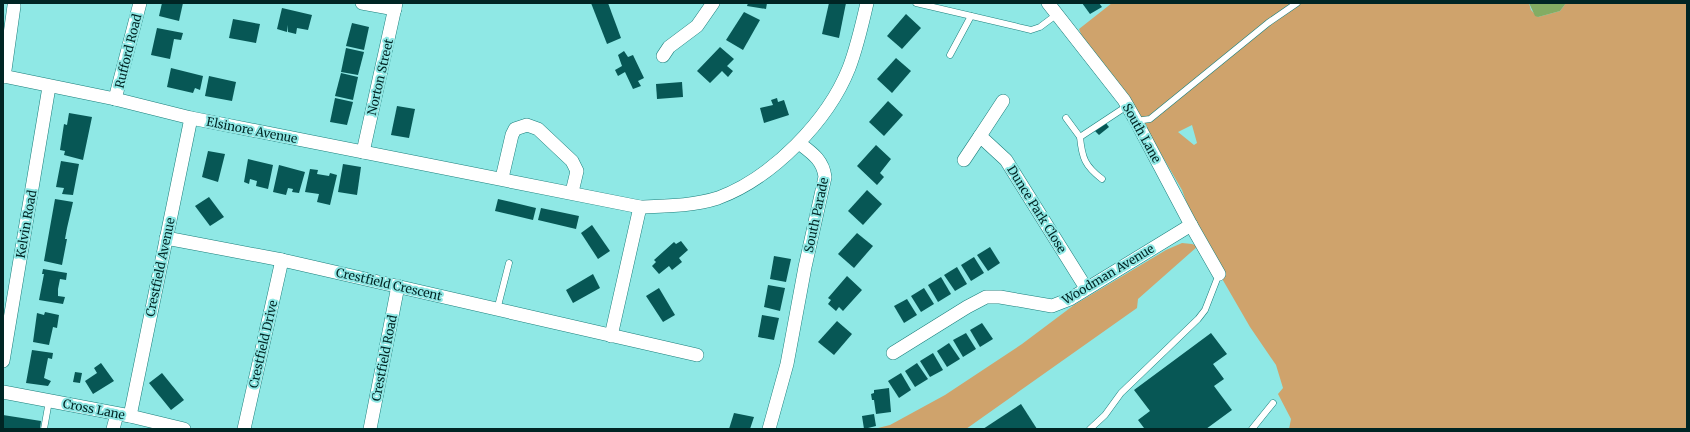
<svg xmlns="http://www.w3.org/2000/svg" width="1690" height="432" font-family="Merriweather,serif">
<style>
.green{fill:#cfa36c;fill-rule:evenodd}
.water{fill:#84ac63}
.building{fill:#075755}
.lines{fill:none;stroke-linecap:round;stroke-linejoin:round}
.service-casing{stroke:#1a7e7b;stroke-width:7}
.minor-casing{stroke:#1a7e7b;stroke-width:14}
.service{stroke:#fff;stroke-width:6}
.minor{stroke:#fff;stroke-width:13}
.labels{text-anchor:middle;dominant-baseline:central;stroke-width:4;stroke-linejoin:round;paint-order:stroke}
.street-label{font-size:12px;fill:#002524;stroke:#8fe8e5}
</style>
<rect width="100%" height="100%" fill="#8fe8e5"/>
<!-- green -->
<g class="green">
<path d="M1112 3H1529L1531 10 1538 17 1560 11 1566 3H1687V429H1289L1291 419 1278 394 1283 388 1276 365 1250 327 1202 244 1182 190 1136 111 1087 49 1079 29ZM1192 125 1197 143 1194 145 1178 132Z"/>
<path d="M1182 243 1192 244 1198 246 1138 299 1137 308 966 429H874L890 425 945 395 1022 344 1074 305 1166 250Z"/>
</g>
<!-- water -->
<path class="water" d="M1529 3H1566L1560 11 1538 17 1535 16Z"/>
<!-- building -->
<g class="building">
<path d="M162 3H183L179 21 159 16Z"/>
<path d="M591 3H608L621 38 607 44Z"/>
<path d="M748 3H767L766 9 747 6Z"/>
<path d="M829 3H846L839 38 822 34Z"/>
<path d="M1082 3H1099L1102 7 1090 14Z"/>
<path d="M282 8 312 15 308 30 297 28 296 34 288 32V25L287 32 277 29Z"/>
<path d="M744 12 760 20 743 50 726 40Z"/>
<path d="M906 14 921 28 902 49 887 36Z"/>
<path d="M233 19 260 24 256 43 229 38Z"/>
<path d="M352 23 369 27 364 50 346 46Z"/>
<path d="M157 28 183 33 181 40 174 39 170 59 151 55Z"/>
<path d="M720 47 734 59 727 66 733 71 728 77 722 71 710 83 697 71Z"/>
<path d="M346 48 364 52 358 75 341 72Z"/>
<path d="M624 51 628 57 633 55 644 78 638 81 641 86 633 89 625 72 618 76 615 70 622 66 618 55Z"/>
<path d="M896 58 911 71 892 93 877 79Z"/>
<path d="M171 68 203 76 200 90 195 88 193 93 167 87Z"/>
<path d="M341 73 358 77 353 100 335 96Z"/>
<path d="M209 76 236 82 232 101 205 96Z"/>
<path d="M682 82 683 97 657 99 656 84Z"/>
<path d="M335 98 353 102 347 125 330 122Z"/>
<path d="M777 98 778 102 784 100 789 115 764 123 760 108 773 105 771 100Z"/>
<path d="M888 101 903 115 884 136 869 122Z"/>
<path d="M397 106 415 109 409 138 391 135Z"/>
<path d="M69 113 92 117 83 160 64 155 65 151 60 150 64 124 67 125Z"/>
<path d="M1105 122 1109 127 1099 135 1094 130Z"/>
<path d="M876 145 891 159 880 173 884 177 877 185 857 166Z"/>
<path d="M208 151 225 154 218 182 202 177Z"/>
<path d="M248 159 273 165 268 189 256 186 257 181 250 179 249 184 244 182Z"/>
<path d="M61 161 79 164 73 195 62 194 64 188 56 187Z"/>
<path d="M343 164 361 167 357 195 338 192Z"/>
<path d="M279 165 305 172 299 193 292 192 293 189 288 188 286 195 273 192Z"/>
<path d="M310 169 318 170 317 174 329 176 330 173 337 175 330 205 317 202 319 194 305 192Z"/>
<path d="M867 190 882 204 863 225 848 211Z"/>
<path d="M209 197 224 217 210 226 195 206Z"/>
<path d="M55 199 73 202 67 228 65 239H67L62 265 44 261Z"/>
<path d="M498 199 536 208 533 220 495 211Z"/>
<path d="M541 208 579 216 576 229 538 220Z"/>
<path d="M592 225 610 251 598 259 581 233Z"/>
<path d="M857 233 873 246 854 268 838 254Z"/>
<path d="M681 241 688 250 679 258 682 262 672 270 669 266 659 274 652 266 656 262 654 260 674 242 676 244Z"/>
<path d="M990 247 1000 263 988 271 977 255Z"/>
<path d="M774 256 791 259 786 282 770 279Z"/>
<path d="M974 257 984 273 971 281 961 265Z"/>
<path d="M957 267 967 284 955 291 944 275Z"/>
<path d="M43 269 67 273 66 280 60 279 58 289V296L65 297 63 304 39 300 44 274H42Z"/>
<path d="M593 274 600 288 573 303 566 290Z"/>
<path d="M847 276 862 290 843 311 839 307 836 311 828 304 831 300 828 298Z"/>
<path d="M941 277 951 294 938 302 928 285Z"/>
<path d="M768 285 785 288 780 311 764 307Z"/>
<path d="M659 288 675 315 663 322 646 296Z"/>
<path d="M924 288 934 304 921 312 911 296Z"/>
<path d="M907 299 917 315 904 323 894 306Z"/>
<path d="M45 312 59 315 57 328 53 327 49 345 33 342 37 313 44 315Z"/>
<path d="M762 315 779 318 774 340 758 337Z"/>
<path d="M837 321 852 334 834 355 818 342Z"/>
<path d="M982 323 993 339 980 347 970 330Z"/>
<path d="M966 333 976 349 963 357 953 340Z"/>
<path d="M1211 333 1227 354 1213 364 1224 379 1214 386 1232 410 1206 429H1143L1144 428 1138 420 1150 411 1134 390Z"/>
<path d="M949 343 960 359 947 367 937 351Z"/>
<path d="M32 350 53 353 52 359 48 358 44 378 51 381 48 386 26 383Z"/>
<path d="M933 353 943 370 930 377 920 361Z"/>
<path d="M101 363 114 381 93 394 85 381 97 373 94 368Z"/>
<path d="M917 363 928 379 915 387 905 371Z"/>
<path d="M75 372 82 373 80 383 73 382Z"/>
<path d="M162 373 184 400 171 410 149 383Z"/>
<path d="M901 373 911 390 899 398 888 381Z"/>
<path d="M889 388 891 412 876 414 874 400H872L871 394 874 393V390Z"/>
<path d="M1021 404 1037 429H983Z"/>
<path d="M734 413 754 417 750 429H729Z"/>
<path d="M874 414 876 426 864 429 862 416Z"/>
<path d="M3 415 41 421 40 429H3Z"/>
</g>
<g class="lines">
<defs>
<g id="service">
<path d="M916 3 1031 30 1040 27 1056 15"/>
<path d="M950 55 971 16"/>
<path d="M1066 118 1080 137"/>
<path d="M1136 121 1150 119 1268 23 1297 3"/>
<path d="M1102 179C1085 166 1082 158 1080 137L1127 106"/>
<path d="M497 310 509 263"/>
<path d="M44 429 49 401"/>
<path d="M1090 429 1105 415 1121 393 1198 319 1205 310 1219 274"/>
<path d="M1252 429 1273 403"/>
</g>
<g id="minor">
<path d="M362 3 395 9"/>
<path d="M1048 3 1124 100 1136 121 1191 225 1219 274"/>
<path d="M663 56 669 47 697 26 713 3"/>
<path d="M3 76 115 99 191 118 640 207C666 206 693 206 718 198 772 178 828 121 849 68 857 47 862 25 867 3"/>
<path d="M4 77 14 6"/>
<path d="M115 99 140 3"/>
<path d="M980 136 1003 101"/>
<path d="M363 152 396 3"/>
<path d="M964 160 980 136 1006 160 1086 288"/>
<path d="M502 178 512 135 515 129 527 125 538 129 572 161 577 171 572 192"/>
<path d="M166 238 282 260 697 355"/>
<path d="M611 336 640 207"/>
<path d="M893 353 967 307 986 297H1000L1052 306 1070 299 1191 225"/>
<path d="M3 361 49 87"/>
<path d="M3 392 130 416 184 429"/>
<path d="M130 416 191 118"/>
<path d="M113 429 117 414"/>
<path d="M244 429 282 260"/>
<path d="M370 429 398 286"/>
<path d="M769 429 787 364 805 267 825 177C823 160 812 153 799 143"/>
</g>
</defs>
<!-- service casing -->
<use href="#service" class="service-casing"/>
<!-- minor casing -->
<use href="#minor" class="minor-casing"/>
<!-- service -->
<use href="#service" class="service"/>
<!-- minor -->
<use href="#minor" class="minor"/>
</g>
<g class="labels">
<!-- street labels -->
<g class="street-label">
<text transform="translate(128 51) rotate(-76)">Rufford Road</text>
<text transform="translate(380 77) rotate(-77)">Norton Street</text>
<text transform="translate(252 130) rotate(11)">Elsinore Avenue</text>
<text transform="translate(1142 133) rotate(61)">South Lane</text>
<text transform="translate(1037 209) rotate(58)">Dunce Park Close</text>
<text transform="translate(816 215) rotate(-78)">South Parade</text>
<text transform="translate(26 224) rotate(-80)">Kelvin Road</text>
<text transform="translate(160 267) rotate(-78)">Crestfield Avenue</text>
<text transform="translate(1108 274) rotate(-31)">Woodman Avenue</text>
<text transform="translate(389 284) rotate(13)">Crestfield Crescent</text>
<text transform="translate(263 344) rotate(-77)">Crestfield Drive</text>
<text transform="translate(384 358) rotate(-79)">Crestfield Road</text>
<text transform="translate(94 409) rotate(11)">Cross Lane</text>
</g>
</g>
<!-- border -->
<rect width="1690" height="432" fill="none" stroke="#002524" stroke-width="8"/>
</svg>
